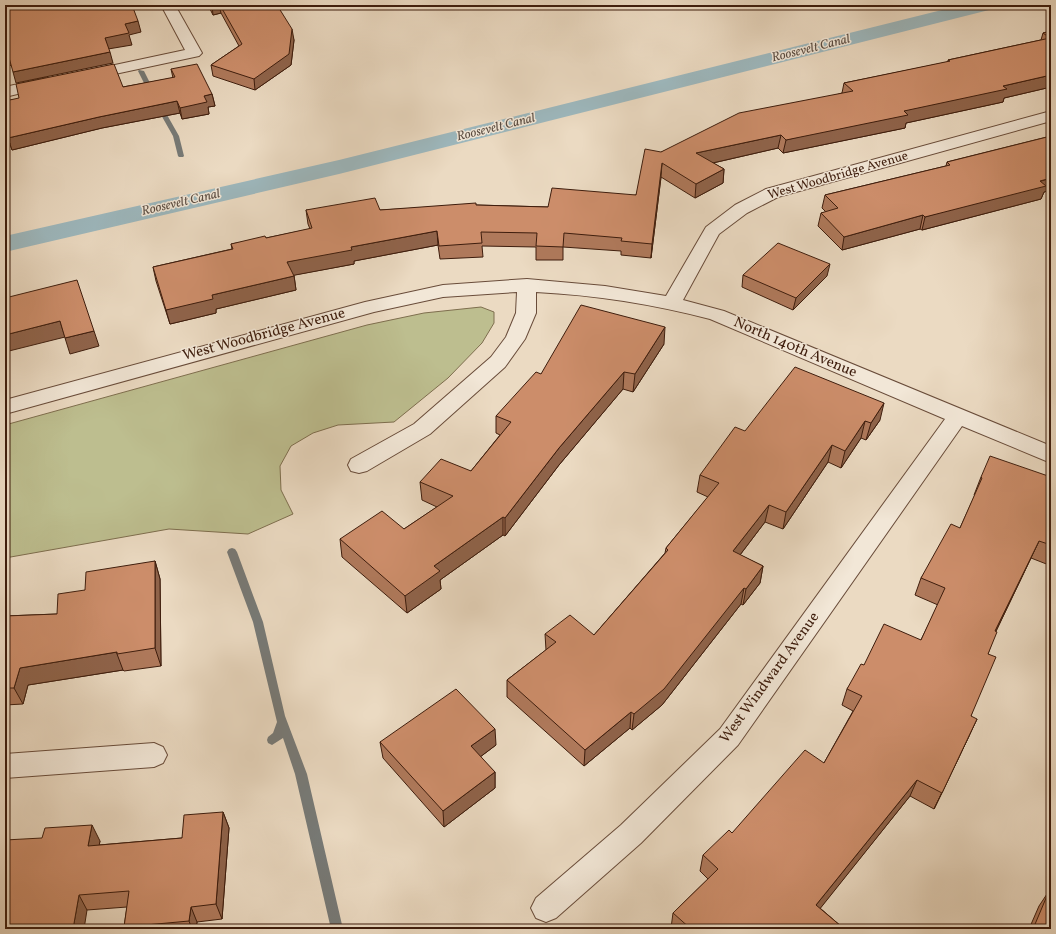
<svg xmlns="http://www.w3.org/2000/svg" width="1056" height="934" font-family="Vollkorn,serif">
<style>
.green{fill:#bdbe8f;stroke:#7e6e4e}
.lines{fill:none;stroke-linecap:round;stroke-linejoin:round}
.stream{fill:#777a77;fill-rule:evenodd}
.canal{fill:#9db8be;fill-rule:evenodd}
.minor-casing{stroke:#694c3a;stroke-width:2}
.minor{fill:#f2e7d7;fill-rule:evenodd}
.wall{fill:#af795b;stroke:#3e1d0d}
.shaded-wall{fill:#8f634a;stroke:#3e1d0d}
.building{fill:#cc8d6a;stroke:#3e1d0d}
.labels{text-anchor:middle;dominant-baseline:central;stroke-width:3;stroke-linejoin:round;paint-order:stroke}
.far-water-label{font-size:13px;font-style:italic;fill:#5a4c42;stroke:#f2e7d7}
.far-street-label{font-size:13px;fill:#3e1d0d;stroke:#f2e7d7}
.street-label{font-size:15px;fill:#3e1d0d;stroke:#f2e7d7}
</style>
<rect width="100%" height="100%" fill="#ebdac2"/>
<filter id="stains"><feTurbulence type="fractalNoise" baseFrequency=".005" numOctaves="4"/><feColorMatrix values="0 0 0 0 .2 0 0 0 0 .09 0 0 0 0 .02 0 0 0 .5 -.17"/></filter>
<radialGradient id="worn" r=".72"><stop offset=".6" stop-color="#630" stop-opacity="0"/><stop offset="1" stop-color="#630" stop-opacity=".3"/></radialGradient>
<!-- green -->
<path class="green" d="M481 307 494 312V323L482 343 448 378 394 422 338 425 313 433 291 446 280 466 281 490 293 514 248 534 169 529 5 558V425L367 325 424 313Z"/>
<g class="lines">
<!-- stream -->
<g class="stream">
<path d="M139 70 144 71 155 93 154 94 149 93 138 71Z"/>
<path d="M159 104 162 106 179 136 184 156 183 157H179L178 156 173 136 156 106Z"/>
<path d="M232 548 235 549 237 552 263 622 285 716 307 774 343 929H331L295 774 283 738 272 745 268 743 267 740 268 737 273 733 277 722 253 622 227 552 229 549Z"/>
</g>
<!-- canal -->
<path class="canal" d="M962 5H996L993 9 339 174 5 252V236L339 160Z"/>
<defs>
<g id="minor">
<path d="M161 5H175L202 53 199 56 87 80 82 78 79 75 82 72 185 50Z"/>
<path d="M45 78 51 80 53 83 51 86 5 97V87Z"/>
<path d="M1051 111V121L778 197 747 213 719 234 683 300 724 311 1051 446V463L962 426 738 745 641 843 556 918 546 922 536 918 531 908 536 898 621 825 720 729 945 419 710 319C653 304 595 295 536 292V313L525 339 505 367 430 434 367 471 359 473 351 471 348 465 351 459 414 424 491 357 506 337 516 313 517 292 443 297 374 312 5 414V400L365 302 443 285 527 279 605 286 666 296 706 227 735 205 766 189Z"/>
<path d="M154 743 163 747 167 755 163 763 154 767 5 778V754Z"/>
</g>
</defs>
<!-- minor casing -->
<use href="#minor" class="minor-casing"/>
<!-- minor -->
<use href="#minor" class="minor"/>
</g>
<!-- wall -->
<g class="wall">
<path d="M208 5H277L294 40 291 65 255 90 213 76 211 65 239 46 221 13 213 15Z"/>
<path d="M1051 31V87L1004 98 1003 102 906 123 905 128 783 153 778 148 713 163 724 169 723 183 695 198 661 177 651 258 621 255V251L563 247V260H536V247L482 246 483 257 440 259 438 245 354 261V264L294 275 296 290 216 309V313L170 324 156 281 153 267 232 249 231 244 266 238 310 229 308 224 306 210H380L476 205 548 207 636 195 661 152 842 93 844 83 948 62V60L1041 40 1043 33Z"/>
<path d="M171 69 212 94 215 106 208 107 209 114 182 119 180 113 102 128 12 150 10 144 5 145V101L123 87 173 78Z"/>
<path d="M1051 136V190L1044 192 1041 199 922 230 920 229 842 250 818 226 821 213 826 212 822 208 825 195 946 166 947 162Z"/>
<path d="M743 275 827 276 793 310 742 287Z"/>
<path d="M664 344 633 392 623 389 559 465 505 536 503 535 440 580 441 589 407 613 342 557 340 539 404 529 437 507 422 500 420 482 471 471 500 435 496 433V416L541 374Z"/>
<path d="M880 420 866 440 861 438 841 468 828 462 783 529 765 522 740 555 763 566 760 583 743 605 741 604 662 705 632 730 630 728 584 766 507 697V680L546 650 545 634 594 635 665 553 666 548 708 497 697 492 700 475 745 431Z"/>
<path d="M981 477H1051V559L1049 565 1031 558 996 631 988 654 971 716 969 736 934 809 910 796 820 908 842 927V929H672L671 928 673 913 708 879 700 871 703 855 824 763 853 711 842 705 847 689 864 665 921 640 938 605 915 595 921 578 960 528 975 495H974Z"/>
<path d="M155 561 160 579 161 666 124 671 123 670 28 685 23 704 5 705V616L57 614 85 590Z"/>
<path d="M380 742 496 745 480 757 495 772V788L444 827 383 758Z"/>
<path d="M223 812 229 828 222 919 197 922 196 929H125L124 927 127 907 87 910 5 929 100 841 99 845 182 838Z"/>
<path d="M1049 891 1051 929H1029L1039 906Z"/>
</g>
<!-- shaded-wall -->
<g class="shaded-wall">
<path d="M212 5H219L221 13 213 15Z"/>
<path d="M138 21 141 32 129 35 132 45 108 49 105 38 125 24Z"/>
<path d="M292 29 294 40 291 65 255 90 254 79Z"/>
<path d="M110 52 113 63 16 83 13 72Z"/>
<path d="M8 54 12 65 5 67V55Z"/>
<path d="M1051 75V87L1004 98 1003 102 906 123 905 128 783 153 786 140 1003 86Z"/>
<path d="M212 94 215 106 208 107 209 114 182 119 180 108 204 96Z"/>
<path d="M177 101 180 113 102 128 12 150 8 138 99 117Z"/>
<path d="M5 132H6L10 144 5 145Z"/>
<path d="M781 135 778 148 695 167 696 153Z"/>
<path d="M662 163 661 177 651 258 652 244Z"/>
<path d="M724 169 723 183 695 198 696 184Z"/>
<path d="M1051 178V190L1044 192 1041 199 922 230 925 217Z"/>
<path d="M923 215 920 229 842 250 844 237Z"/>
<path d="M437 231 438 245 354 261V264L290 276 287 262 351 247Z"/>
<path d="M830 264 827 276 793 310 796 298Z"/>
<path d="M294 276 296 290 216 309V313L170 324 166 310 212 295Z"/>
<path d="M60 321 65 337 5 352V335Z"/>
<path d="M665 327 664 344 633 392 635 374Z"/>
<path d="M94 331 99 346 70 354 65 338Z"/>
<path d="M624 372 623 389 559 465 505 536V518L559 448Z"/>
<path d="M884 403 880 420 866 440 871 423Z"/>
<path d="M865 421 861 438 841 468 845 451Z"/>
<path d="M832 445 828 462 783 529 786 512Z"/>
<path d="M769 505 765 522 730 568 733 551Z"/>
<path d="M503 517V535L440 580 441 589 407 613 405 596 434 566Z"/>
<path d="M1039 541 1031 558 988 648 995 631Z"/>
<path d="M155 561 160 579 161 666 155 648Z"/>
<path d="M763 566 760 583 743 605 746 589Z"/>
<path d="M744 588 741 604 662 705 632 730 634 714Z"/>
<path d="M117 652V654L123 670 28 685 23 704 14 688 20 668Z"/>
<path d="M631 712 630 728 584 766 585 750Z"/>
<path d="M977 719 969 736 934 809 942 793Z"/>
<path d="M495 729 496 745 472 763 471 746Z"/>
<path d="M495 772V788L444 827 443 811Z"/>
<path d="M917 780 910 796 811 920 816 905Z"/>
<path d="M223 812 229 828 222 919 216 904Z"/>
<path d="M92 825 100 841 96 862 88 846Z"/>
<path d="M79 895 87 910 84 929H73Z"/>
<path d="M191 907 197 922 196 929H192L189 921Z"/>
</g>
<!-- building -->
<g class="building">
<path d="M5 5H132L138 21 125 24 129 33 105 38 110 52 13 72 8 54 5 55Z"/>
<path d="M220 5H277L292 29 289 54 254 79 211 65 242 44Z"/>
<path d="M1051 31V75L1003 86 1007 89 904 111 908 115 786 140 781 135 696 153 724 169 696 184 662 163 652 244 621 241 622 238 564 233 563 247 536 246 537 233 481 232 482 243 439 246 437 231 351 247 352 250 287 262 294 276 212 295 213 299 166 310 153 267 233 249 231 244 265 236 266 238 312 228 306 210 375 198 380 210 476 203V205L548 207 552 188 636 195 645 149 661 152 739 113 853 91 844 83 950 61 948 60 1050 38 1043 33Z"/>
<path d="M114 64 123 87 175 77 171 69 197 64 212 94 204 96 207 102 180 108 177 101 99 117 8 138 6 132H5V101L19 98 16 84Z"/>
<path d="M1051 136V178L1040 181 1046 186 925 217 923 215 844 237 821 213 838 208 825 195 950 165 947 162Z"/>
<path d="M778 243 830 264 796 298 743 275Z"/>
<path d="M77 280 94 331 65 338 60 321 5 335V298Z"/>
<path d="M581 305 665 327 635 374 624 372 559 448 505 518 503 517 434 566 440 571 405 596 340 539 382 511 404 529 453 496 420 482 441 459 471 471 511 422 496 416 536 372 541 374Z"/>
<path d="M795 367 884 403 871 423 865 421 845 451 832 445 786 512 769 505 733 551 763 566 746 589 744 588 664 689 634 714 631 712 585 750 507 680 556 642 545 634 570 615 594 635 668 550 666 548 719 483 700 475 735 427 745 431Z"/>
<path d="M990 456 1051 477V545L1039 541 995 631 997 632 988 654 996 657 971 716 977 719 942 793 917 780 816 905 842 927 841 929H691L673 913 718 869 703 855 729 830 732 833 805 750 824 763 862 696 847 689 861 664 864 665 884 624 921 640 945 588 921 578 951 524 960 528 982 478 981 477Z"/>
<path d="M155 561V648L117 654V652L20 668 14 688H5V616L57 614 58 594 85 590 86 572Z"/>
<path d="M456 689 495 729 471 746 495 772 443 811 380 742Z"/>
<path d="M223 812 216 904 191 907 189 921 124 927 129 891 79 895 73 929H5V840L42 838 45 828 92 825 88 846 182 838 184 815Z"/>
<path d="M1049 891 1051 892V929H1033Z"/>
</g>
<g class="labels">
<!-- far-water labels -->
<g class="far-water-label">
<text transform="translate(811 49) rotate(-14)">Roosevelt Canal</text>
<text transform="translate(496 128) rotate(-14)">Roosevelt Canal</text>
<text transform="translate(181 203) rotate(-13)">Roosevelt Canal</text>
</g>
<!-- far-street labels -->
<g class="far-street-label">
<text transform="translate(838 176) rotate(-16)">West Woodbridge Avenue</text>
</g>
<!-- street labels -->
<g class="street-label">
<text transform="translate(264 335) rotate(-15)">West Woodbridge Avenue</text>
<text transform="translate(795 348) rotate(23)">North 140th Avenue</text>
<text transform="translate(770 678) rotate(-54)">West Windward Avenue</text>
</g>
</g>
<!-- margin -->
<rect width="1056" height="934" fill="none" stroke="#ebdac2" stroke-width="20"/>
<rect x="6" y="6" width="1044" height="922" fill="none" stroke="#3e1d0d" stroke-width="2"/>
<rect x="10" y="10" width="1036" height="914" fill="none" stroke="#3e1d0d"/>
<rect width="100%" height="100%" filter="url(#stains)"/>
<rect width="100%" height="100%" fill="url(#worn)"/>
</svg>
